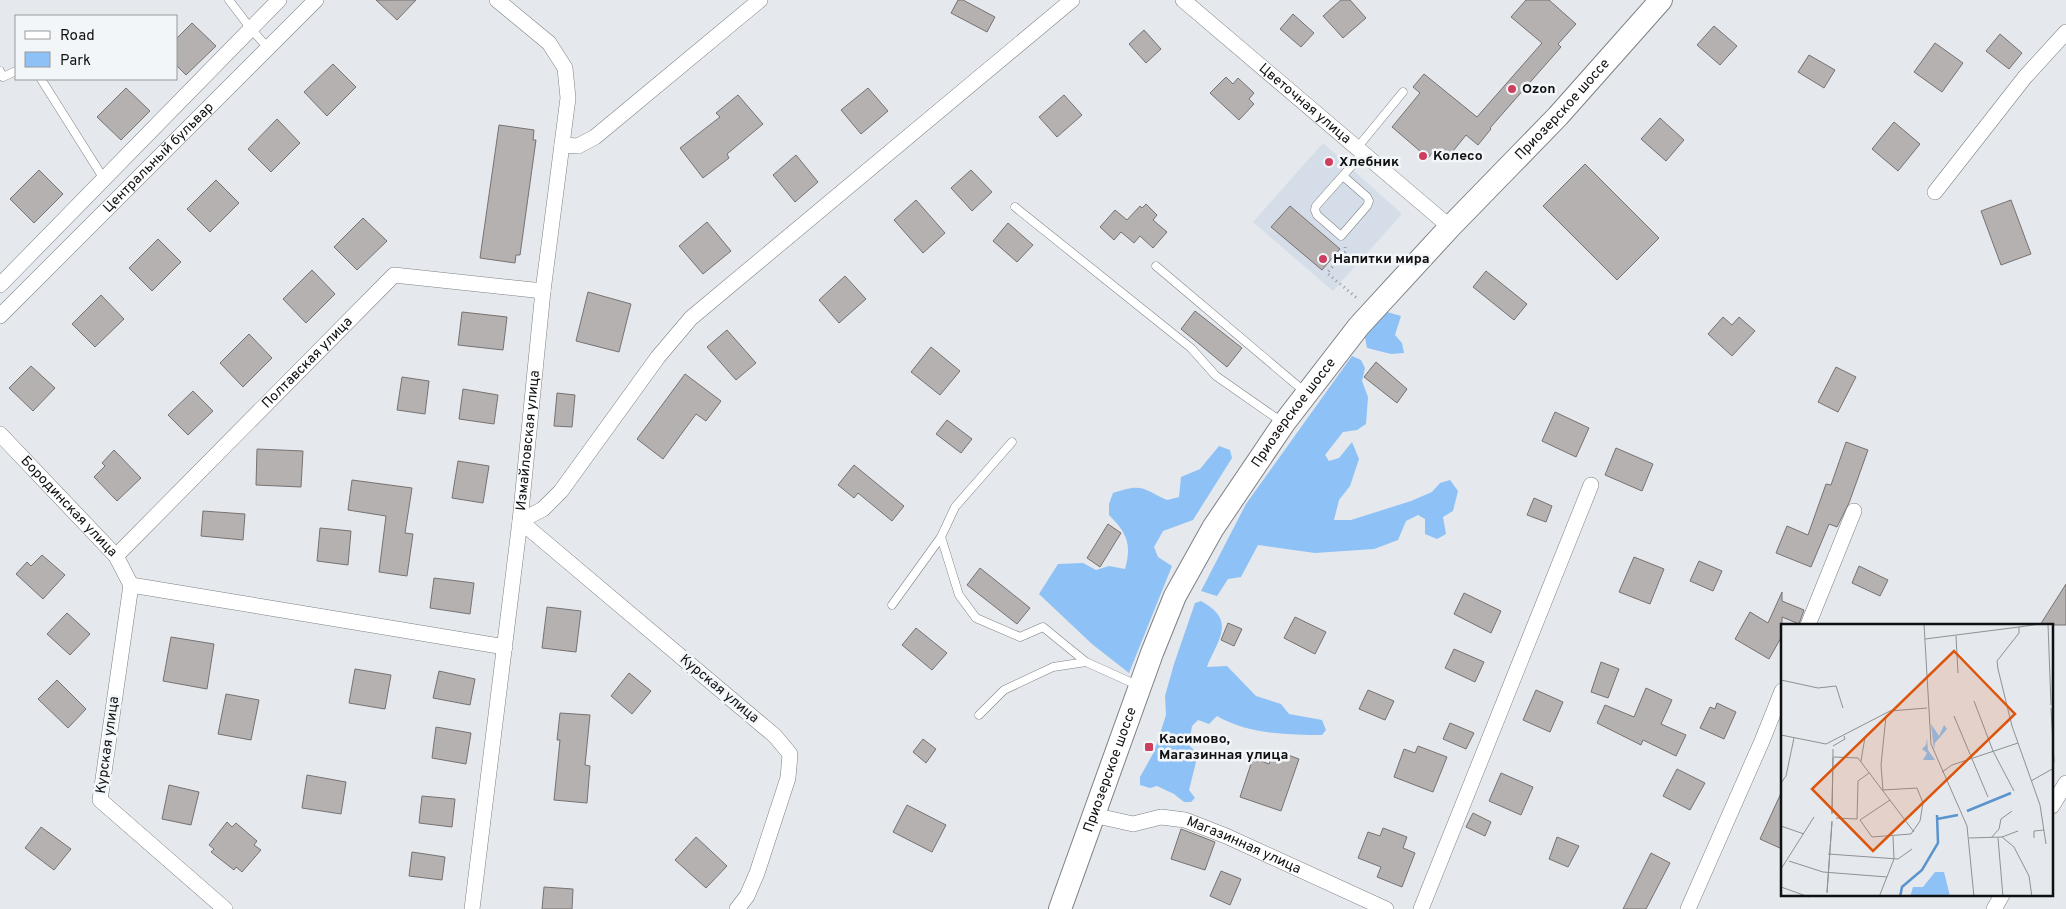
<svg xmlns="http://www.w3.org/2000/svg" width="2066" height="909" font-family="Overpass,sans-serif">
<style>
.built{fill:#d5dee8}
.green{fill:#8ec2f6}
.building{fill:#b6b1b1;stroke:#777272}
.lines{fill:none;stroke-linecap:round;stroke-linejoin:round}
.service-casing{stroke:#7d8084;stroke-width:9}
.minor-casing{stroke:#7d8084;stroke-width:16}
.primary-casing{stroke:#7d8084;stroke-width:24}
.path{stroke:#95979a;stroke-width:3;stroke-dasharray:1 4;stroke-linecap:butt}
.service{stroke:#fff;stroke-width:8}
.minor{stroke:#fff;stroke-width:15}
.primary{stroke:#fff;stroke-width:22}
.poi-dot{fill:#ce3e5e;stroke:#f2f6f9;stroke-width:2}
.labels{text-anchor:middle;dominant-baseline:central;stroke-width:5;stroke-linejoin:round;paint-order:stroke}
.poi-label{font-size:14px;font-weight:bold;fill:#0f1011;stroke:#f2f6f9;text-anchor:start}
.street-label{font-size:14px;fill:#0f1011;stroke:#f2f6f9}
.inset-river{fill:none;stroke:#5a94cd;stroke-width:2.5}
.inset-road{fill:none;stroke:#8f9294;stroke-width:1}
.view{fill:#dd550c;fill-opacity:0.15;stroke:#dd550c;stroke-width:2.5}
.inset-edge{fill:none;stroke:#0f1011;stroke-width:2.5}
</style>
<rect width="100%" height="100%" fill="#e5e8ec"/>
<!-- built -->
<path class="built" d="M1323 143 1402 214 1333 291 1253 222Z"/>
<!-- green -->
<g class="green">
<path d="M1387 312 1401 316 1395 335 1402 343 1404 353 1391 354 1367 348 1365 337Z"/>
<path d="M1352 356 1361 360 1365 368 1362 381 1368 397 1366 424 1357 430 1343 432 1325 455 1329 461 1339 458 1352 442 1359 459 1350 486 1339 500 1334 520H1351L1411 501 1432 492 1440 483 1450 480 1458 491 1453 511 1443 517 1446 534 1437 539 1425 534V519L1418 515 1406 521 1398 540 1374 549 1315 553 1258 545 1241 577 1228 579 1217 596 1201 591 1246 504Z"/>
<path d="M1219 446 1230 450 1232 458 1193 520 1163 531 1154 547 1158 557 1172 566 1129 673 1092 644 1039 594 1058 564 1083 563 1096 570 1109 566 1125 569C1132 544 1127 533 1109 515V504L1113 493C1143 483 1141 488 1167 500L1179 497 1181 477 1200 469Z"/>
<path d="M1201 601C1224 614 1227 625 1215 649 1212 656 1209 660 1207 667L1227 666 1256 696 1281 704 1289 714 1322 720 1326 730 1322 735C1287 735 1248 734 1217 716L1209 724 1198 720 1192 726 1189 745 1198 754 1189 790 1195 798 1191 802H1184L1174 794 1157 786 1150 788 1140 785V777L1154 752 1166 715 1165 696 1174 664 1195 603Z"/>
</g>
<!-- building -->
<g class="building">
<path d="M376 0H416L397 20Z"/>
<path d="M958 0H963L995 17 987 32 951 13Z"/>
<path d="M1341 0H1350L1366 18 1343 38 1323 16Z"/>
<path d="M1526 0H1549L1576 24 1558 44 1561 47 1490 128 1491 129 1478 145 1466 135 1445 161 1433 152 1428 158 1392 127 1420 93 1413 87 1424 74 1477 117 1542 43 1511 17Z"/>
<path d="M1293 14 1314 33 1301 47 1280 29Z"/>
<path d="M192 23 216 46 186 75 176 65V39Z"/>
<path d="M1714 26 1737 46 1720 65 1697 45Z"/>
<path d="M1144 30 1161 49 1146 63 1129 44Z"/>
<path d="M2000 34 2022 53 2009 69 1986 51Z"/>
<path d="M1935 43 1963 63 1942 92 1914 72Z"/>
<path d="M1809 55 1835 70 1824 88 1798 72Z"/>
<path d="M333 64 356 87 327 116 304 92Z"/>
<path d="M1226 77 1233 84 1238 78 1254 93 1249 99 1254 104 1239 120 1210 93Z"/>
<path d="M126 88 150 111 121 140 97 117Z"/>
<path d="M868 88 888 111 861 134 841 110Z"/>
<path d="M738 95 763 124 727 154 729 158 703 178 680 148 720 117 716 113Z"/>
<path d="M1064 95 1082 115 1057 137 1039 117Z"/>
<path d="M1660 118 1684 140 1666 161 1641 139Z"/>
<path d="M277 119 300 143 271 172 248 149Z"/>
<path d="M1894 122 1920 144 1898 171 1872 149Z"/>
<path d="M499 125 534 130 533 140H536L520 255H516L515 263 480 258Z"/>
<path d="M796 155 818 182 795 202 773 175Z"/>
<path d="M1585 164 1659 238 1617 280 1543 206Z"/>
<path d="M39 170 63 194 34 223 10 199Z"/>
<path d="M971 170 992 192 972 211 951 188Z"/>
<path d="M216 180 239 203 210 232 187 209Z"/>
<path d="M916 200 945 233 923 253 894 220Z"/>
<path d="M2011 200 2031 254 2001 265 1981 211Z"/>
<path d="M1146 204 1157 215 1153 220 1167 232 1153 248 1140 236 1134 243 1121 232 1114 240 1100 227 1115 210 1127 220 1140 206 1142 208Z"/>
<path d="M1290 206 1340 249 1322 270 1271 227Z"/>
<path d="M363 218 387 241 357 270 334 247Z"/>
<path d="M707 222 731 251 703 274 679 246Z"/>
<path d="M1008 223 1033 245 1017 262 993 241Z"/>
<path d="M158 239 181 262 152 291 129 268Z"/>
<path d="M312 270 335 294 306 323 283 299Z"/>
<path d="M1486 271 1527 304 1514 320 1473 287Z"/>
<path d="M845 276 866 299 839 323 819 300Z"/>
<path d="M588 292 631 304 619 352 576 341Z"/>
<path d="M101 295 124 319 95 347 72 324Z"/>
<path d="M1195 311 1242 348 1227 367 1181 329Z"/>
<path d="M462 312 507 317 503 350 458 345Z"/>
<path d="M1723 317 1732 325 1739 317 1755 331 1732 356 1708 334Z"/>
<path d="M727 330 756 363 736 380 707 347Z"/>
<path d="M249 334 272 358 243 387 220 363Z"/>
<path d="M931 347 960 371 940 395 911 372Z"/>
<path d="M1376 362 1407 389 1397 403 1364 377Z"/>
<path d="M31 366 55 388 33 411 9 388Z"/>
<path d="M1836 367 1856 377 1838 412 1818 402Z"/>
<path d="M685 374 721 401 706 421 696 414 663 459 637 439Z"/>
<path d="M402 377 429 381 425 414 397 410Z"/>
<path d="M463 389 498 395 494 424 459 419Z"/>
<path d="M193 391 213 411 188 435 168 415Z"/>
<path d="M557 393 575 395 572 427 554 426Z"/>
<path d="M1555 412 1589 428 1576 457 1542 441Z"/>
<path d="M947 420 972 439 961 453 936 434Z"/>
<path d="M1846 442 1868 450 1849 503 1837 527 1829 524 1811 567 1776 553 1787 526 1808 535 1826 484 1831 485Z"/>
<path d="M1616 448 1653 464 1642 491 1605 475Z"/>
<path d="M257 449 303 451 301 487 256 485Z"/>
<path d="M114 450 141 478 117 501 94 477 105 466 102 463Z"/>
<path d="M458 461 489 466 483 503 452 498Z"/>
<path d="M854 465 904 506 892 521 858 493 854 498 838 485Z"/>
<path d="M352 480 412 488 405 533 413 534 407 576 379 572 386 516 348 510Z"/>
<path d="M1534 498 1552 506 1546 522 1527 515Z"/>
<path d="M203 511 245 514 243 540 201 536Z"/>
<path d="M1108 524 1121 533 1100 567 1087 558Z"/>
<path d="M320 528 351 531 348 565 317 561Z"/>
<path d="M42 555 65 575 43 599 16 574 27 562 31 566Z"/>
<path d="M1634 557 1664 569 1650 604 1619 592Z"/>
<path d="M1699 561 1722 571 1713 591 1690 581Z"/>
<path d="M1859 566 1888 580 1880 596 1852 583Z"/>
<path d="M980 568 1030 608 1017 624 967 585Z"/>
<path d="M434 578 474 583 470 614 430 608Z"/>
<path d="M2066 584V625H2040Z"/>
<path d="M1782 592V601L1804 610 1799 624 1782 617V636L1769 659 1735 639 1750 612 1768 623Z"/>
<path d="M1464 593 1501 611 1491 633 1454 614Z"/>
<path d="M547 607 581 611 576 652 542 648Z"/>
<path d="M67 613 90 634 70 655 47 634Z"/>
<path d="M1295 617 1326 632 1315 654 1284 638Z"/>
<path d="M1228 623 1242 629 1234 646 1221 640Z"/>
<path d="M916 628 947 653 932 670 902 645Z"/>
<path d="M171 637 214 644 207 689 163 681Z"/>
<path d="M1454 649 1484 662 1475 682 1445 668Z"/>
<path d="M1601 662 1619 669 1608 698 1591 692Z"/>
<path d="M355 669 391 675 385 709 349 703Z"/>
<path d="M439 671 475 679 470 705 433 698Z"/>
<path d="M629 673 651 691 632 714 611 696Z"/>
<path d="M57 680 86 709 68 728 38 699Z"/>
<path d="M1646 688 1672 700 1661 724 1686 735 1676 756 1643 740 1641 745 1597 723 1605 705 1634 717Z"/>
<path d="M1368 690 1394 701 1385 720 1359 709Z"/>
<path d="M1536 690 1563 702 1550 732 1523 720Z"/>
<path d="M226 694 259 700 251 740 218 734Z"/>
<path d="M1717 703 1736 712 1724 739 1700 728 1710 707 1715 709Z"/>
<path d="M560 713 590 715 585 765 590 766 587 803 554 800 560 740H557Z"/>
<path d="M1450 723 1474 733 1466 749 1443 739Z"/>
<path d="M436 727 471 733 466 764 432 758Z"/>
<path d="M923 739 936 749 926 763 913 752Z"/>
<path d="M1418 746 1447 757 1433 792 1394 777 1404 749 1415 753Z"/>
<path d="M1274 750 1299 759 1281 811 1240 797 1253 758 1269 764Z"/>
<path d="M1677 769 1705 783 1690 810 1663 796Z"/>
<path d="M1501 773 1533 787 1521 815 1489 801Z"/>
<path d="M307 775 346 782 341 814 302 808Z"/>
<path d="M169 785 199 792 191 825 162 819Z"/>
<path d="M1782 791V849L1760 839Z"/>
<path d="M422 796 455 799 452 827 419 823Z"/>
<path d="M907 805 946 825 932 852 893 832Z"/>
<path d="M1473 813 1491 822 1485 836 1466 827Z"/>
<path d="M227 822 232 827 236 823 257 841 254 845 261 850 242 872 236 867 234 870 211 852 214 849 209 845Z"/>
<path d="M41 827 71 849 54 870 25 848Z"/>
<path d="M1383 828 1407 837 1403 848 1415 853 1402 887 1377 877 1381 867 1358 858 1368 832 1380 836Z"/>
<path d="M1181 829 1215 842 1205 870 1171 859Z"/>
<path d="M696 837 727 866 706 888 675 860Z"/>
<path d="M1557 837 1579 846 1568 867 1549 859Z"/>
<path d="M412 852 445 857 442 880 409 876Z"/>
<path d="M1651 853 1670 863 1646 909H1623Z"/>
<path d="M1221 871 1241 879 1230 905 1210 896Z"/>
<path d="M544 887 573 889 572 909H542Z"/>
</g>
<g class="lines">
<defs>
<g id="service">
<path d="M229 0 251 29 268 48"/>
<path d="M0 71 3 77 16 71"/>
<path d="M41 79 104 179"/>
<path d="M1357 148 1403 92"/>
<path d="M1343 176 1367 197 1369 201 1367 206 1341 236 1317 215 1315 210 1316 206 1363 153"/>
<path d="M1015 207 1191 348 1216 376 1282 422"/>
<path d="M1156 266 1305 392"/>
<path d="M941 537 959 595 976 618 1020 637 1043 627 1086 662"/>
<path d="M892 605 941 537 955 507 1012 442"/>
<path d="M979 715 1004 690 1053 667 1086 662 1137 685"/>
</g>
<g id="minor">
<path id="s1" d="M1183 0 1450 227"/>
<path d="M562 145 578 146 595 137 760 0"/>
<path d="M1935 192 2025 77 2066 32"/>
<path d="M0 285 279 0"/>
<path id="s2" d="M0 316 316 0"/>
<path id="s3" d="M0 434 116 556 131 585"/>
<path id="s4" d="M116 556 394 275 543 291"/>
<path d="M131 585 100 800 225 909"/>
<path d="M131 585 505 647"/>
<path d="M1808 625 1854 511"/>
<path d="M2052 806 2066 783"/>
<path id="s5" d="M1093 815 1133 824 1161 817 1185 820 1226 836 1386 909"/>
<path id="s6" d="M472 909 520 521 543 291 568 98 565 68 549 43 497 0"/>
<path d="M737 909 747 896 757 873 788 778 790 754 775 736 520 521 543 509 561 491 658 357 691 318 1072 0"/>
<path d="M1421 909 1591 485"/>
<path d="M1688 909 1762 741 1782 691"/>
<path d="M1994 909 2002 895"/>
</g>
<g id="primary">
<path id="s7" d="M1060 909 1152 653 1175 596 1213 528 1284 423 1359 326 1450 227 1558 116 1661 0"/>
</g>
</defs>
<!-- service casing -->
<use href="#service" class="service-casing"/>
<!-- minor casing -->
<use href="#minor" class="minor-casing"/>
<!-- primary casing -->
<use href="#primary" class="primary-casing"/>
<!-- path -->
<path class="path" d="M1345 247 1346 251 1327 273 1358 299"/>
<!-- service -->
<use href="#service" class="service"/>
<!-- minor -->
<use href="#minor" class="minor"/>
<!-- primary -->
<use href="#primary" class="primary"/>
</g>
<!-- markers -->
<g class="poi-dot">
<circle cx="1512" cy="89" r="5"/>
<circle cx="1423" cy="156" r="5"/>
<circle cx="1329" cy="162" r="5"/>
<circle cx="1323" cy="259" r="5"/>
<rect x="1144" y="742" width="10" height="10" rx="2.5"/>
</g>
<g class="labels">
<!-- poi labels -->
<g class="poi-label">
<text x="1522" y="89">Ozon</text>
<text x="1433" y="156">Колесо</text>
<text x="1339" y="162">Хлебник</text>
<text x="1333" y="259">Напитки мира</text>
<text x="1159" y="739">Касимово,<tspan x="1159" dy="16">Магазинная улица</tspan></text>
</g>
<!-- street labels -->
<g class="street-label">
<text stroke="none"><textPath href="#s1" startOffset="160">Цветочная улица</textPath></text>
<text stroke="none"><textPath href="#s7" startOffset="958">Приозерское шоссе</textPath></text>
<text stroke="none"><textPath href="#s2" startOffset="224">Центральный бульвар</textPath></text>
<text stroke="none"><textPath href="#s4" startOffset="272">Полтавская улица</textPath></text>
<text stroke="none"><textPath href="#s7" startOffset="552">Приозерское шоссе</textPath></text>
<text stroke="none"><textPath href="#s6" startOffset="472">Измайловская улица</textPath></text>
<text stroke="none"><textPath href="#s3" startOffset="100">Бородинская улица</textPath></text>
<text transform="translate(719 689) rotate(40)">Курская улица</text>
<text transform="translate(108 745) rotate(-82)">Курская улица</text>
<text stroke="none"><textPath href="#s7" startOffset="148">Приозерское шоссе</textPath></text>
<text stroke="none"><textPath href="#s5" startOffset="158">Магазинная улица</textPath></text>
</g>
</g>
<!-- overview -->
<g transform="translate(1781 624)">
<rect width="272" height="272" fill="#e5e8ec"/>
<path d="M150 100 158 112 163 101 166 105 154 119 153 126ZM146 114 147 126 154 136H142L146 129 141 125 145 121ZM154 248H163L169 272 129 273 132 263H142Z" fill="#8ec2f6"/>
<path class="inset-river" d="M186 187 230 169M156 195 177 191M119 273 121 263 141 246 157 219 156 191"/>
<path class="inset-road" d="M143 0 150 120 186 202 193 273M267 0 270 81M238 3 259 0M175 12 177 49M144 15 238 3V9L216 37 217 45 231 102 259 181 265 220M0 56 37 64 55 62 62 84M193 77 212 127 233 167M270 84 273 138M173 92 207 173M0 111 45 120 109 87 146 84M52 122 64 115 63 112M52 133 77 134 133 208M80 137 84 113M161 148 171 141 237 119M250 157 273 144M0 159 5 152 13 114M51 189 52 134M51 190 52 125M55 194 76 195M76 195 77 157 88 149M79 196 91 213 130 210 139 197 142 179 136 164 102 166 100 141 105 92M79 196 109 176M0 202 23 210M221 213 237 207M188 214 221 213 233 223 248 252 251 273M210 214 218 205 220 195 231 187M217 214 222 273M253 214V207L263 206M47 230 117 235 131 225M8 237 42 248 106 253M0 245 33 193M0 263 28 273M46 268 51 198M46 269 51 197M49 272H77M98 273 113 235 112 212"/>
<path class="view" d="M173 27 234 90 92 227 31 165Z"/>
<rect width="272" height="272" class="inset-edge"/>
</g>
<!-- legend -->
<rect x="15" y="15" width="162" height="65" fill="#f2f6f9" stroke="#979a9c"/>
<rect x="25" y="31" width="25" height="8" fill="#ffffff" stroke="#979a9c"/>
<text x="60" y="40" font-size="15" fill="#0f1011">Road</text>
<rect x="25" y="52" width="25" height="15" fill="#8ec2f6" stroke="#979a9c"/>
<text x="60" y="65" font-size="15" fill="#0f1011">Park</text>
</svg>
